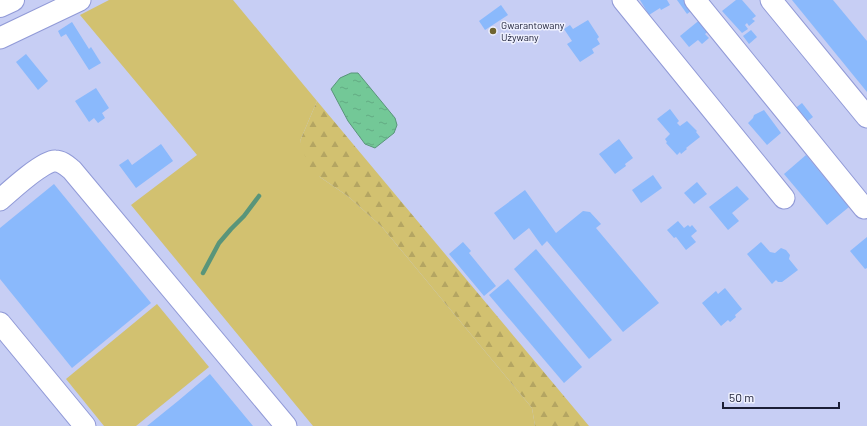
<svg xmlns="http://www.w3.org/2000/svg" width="867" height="426" font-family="Barlow,sans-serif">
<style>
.grass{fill:#d2c170}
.forest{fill:url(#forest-firs)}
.water{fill:url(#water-ripples);stroke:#59957a}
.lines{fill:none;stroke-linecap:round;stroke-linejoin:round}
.stream{stroke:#59957a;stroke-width:4.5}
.building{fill:#8ab9fc}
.minor-casing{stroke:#919ad7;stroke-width:23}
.major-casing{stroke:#919ad7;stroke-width:24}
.minor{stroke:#fff;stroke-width:21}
.major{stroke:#fff;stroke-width:22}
.poi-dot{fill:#6f6430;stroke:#eef0fe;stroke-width:1.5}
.labels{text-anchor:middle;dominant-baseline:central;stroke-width:3;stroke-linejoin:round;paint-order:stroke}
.poi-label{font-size:10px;fill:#1b1e36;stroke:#eef0fe;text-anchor:start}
</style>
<defs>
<pattern id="forest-firs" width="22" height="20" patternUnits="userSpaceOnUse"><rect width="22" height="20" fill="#d2c170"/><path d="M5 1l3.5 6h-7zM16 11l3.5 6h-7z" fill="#b4a562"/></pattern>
<pattern id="water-ripples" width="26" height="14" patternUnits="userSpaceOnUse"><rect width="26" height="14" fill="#73c897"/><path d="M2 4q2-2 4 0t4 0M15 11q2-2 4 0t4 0" fill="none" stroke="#63ab83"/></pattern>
</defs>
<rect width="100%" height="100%" fill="#c7cef4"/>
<!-- grass -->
<g class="grass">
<path d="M109 0H233L317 101 300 141 320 177 349 197 382 227 532 408 535 426H313L131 205 197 155 80 15Z"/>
<path d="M157 304 209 367 136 426H104L66 379Z"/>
</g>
<!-- forest -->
<path class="forest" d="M317 101 589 426H535L532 408 382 227 349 197 320 177 308 165 300 141Z"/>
<!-- water -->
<path class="water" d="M351 73H358L395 118 397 125 394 133 375 148 365 144 348 121 331 89 340 78Z"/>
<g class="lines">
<!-- stream -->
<path class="stream" d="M203 273 219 243 231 229 244 216 259 196"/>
</g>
<!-- building -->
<g class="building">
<path d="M640 0H667L670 5 661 10 660 8 649 15Z"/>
<path d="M677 0H689L695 8 687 14Z"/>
<path d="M736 0H742L756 16 752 19 755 21 749 26 747 23 745 25 748 29 742 33 722 11Z"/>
<path d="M792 0H833L867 41V92Z"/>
<path d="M501 5 508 15 485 30 479 21Z"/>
<path d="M702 18 711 29 705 34 709 38 702 44 698 40 689 47 680 36Z"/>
<path d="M588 20 599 37 597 39 600 44 592 49 594 53 580 62 567 44 572 41 564 29 570 25 573 29Z"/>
<path d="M72 22 89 49 91 47 101 63 89 70 66 34 61 37 58 31Z"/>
<path d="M751 30 757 37 749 44 743 36Z"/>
<path d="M26 54 48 81 38 90 16 62Z"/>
<path d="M96 88 109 108 102 113 105 118 98 123 94 118 89 122 75 101Z"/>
<path d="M802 103 813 117 804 124 793 110Z"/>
<path d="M670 109 679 121 677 123 680 126 687 121 697 131 696 132 700 137 686 148 687 149 681 154 680 152 677 155 666 143 667 142 665 139 670 134 657 119Z"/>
<path d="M764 110 781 133 767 145 748 123 753 118 754 115Z"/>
<path d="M619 139 633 158 625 164 626 166 615 174 599 154Z"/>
<path d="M161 144 173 161 136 188 119 165 128 159 132 165Z"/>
<path d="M806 155 849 207 827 225 784 174Z"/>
<path d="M653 175 662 188 641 203 632 190Z"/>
<path d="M697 182 707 194 694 204 684 193Z"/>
<path d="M54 184 151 303 72 368 0 279V228Z"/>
<path d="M737 186 749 199 732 213 739 221 728 230 709 207Z"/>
<path d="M525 190 556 233 583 211 590 212 601 224 596 228 659 303 623 332 547 241 542 246 529 228 514 240 494 213Z"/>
<path d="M678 221 684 228 688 225 690 227 692 225 697 231 691 236 696 242 686 250 676 237 674 238 667 230Z"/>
<path d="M867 237V268L865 269 850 251Z"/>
<path d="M463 242 471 251 469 253 496 286 484 296 449 254Z"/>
<path d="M761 242 770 252 775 253 781 248 786 250 790 255 789 259 798 270 782 282H778L776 280 772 284 747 254Z"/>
<path d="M536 249 612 340 589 359 514 269Z"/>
<path d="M508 279 582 367 564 383 489 295Z"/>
<path d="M725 288 742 309 735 315 736 317 730 322 728 320 721 326 702 303 716 291 718 294Z"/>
<path d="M210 374 253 426H147L178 401Z"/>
</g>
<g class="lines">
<defs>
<g id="minor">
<path d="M623 0 784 198"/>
<path d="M695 0 864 208"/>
<path d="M771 0 867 117"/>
<path d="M0 38 80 0"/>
<path d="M0 200C10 191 44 160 55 161 62 161 67 166 72 170L286 426"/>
<path d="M0 323 85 426"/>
</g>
<path id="major" d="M0 6 13 0"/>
</defs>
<!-- minor casing -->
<use href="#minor" class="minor-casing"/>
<!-- major casing -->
<use href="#major" class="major-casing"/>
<!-- minor -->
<use href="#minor" class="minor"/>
<!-- major -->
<use href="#major" class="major"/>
</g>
<!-- markers -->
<circle class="poi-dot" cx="493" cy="31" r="4"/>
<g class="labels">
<!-- poi labels -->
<g class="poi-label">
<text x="501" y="25">Gwarantowany<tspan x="501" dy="12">Używany</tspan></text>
</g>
</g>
<!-- scale -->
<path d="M723 402v6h116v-6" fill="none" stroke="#1b1e36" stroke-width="2"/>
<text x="729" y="402" font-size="12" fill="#1b1e36" stroke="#eef0fe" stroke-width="3" paint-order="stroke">50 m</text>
</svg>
